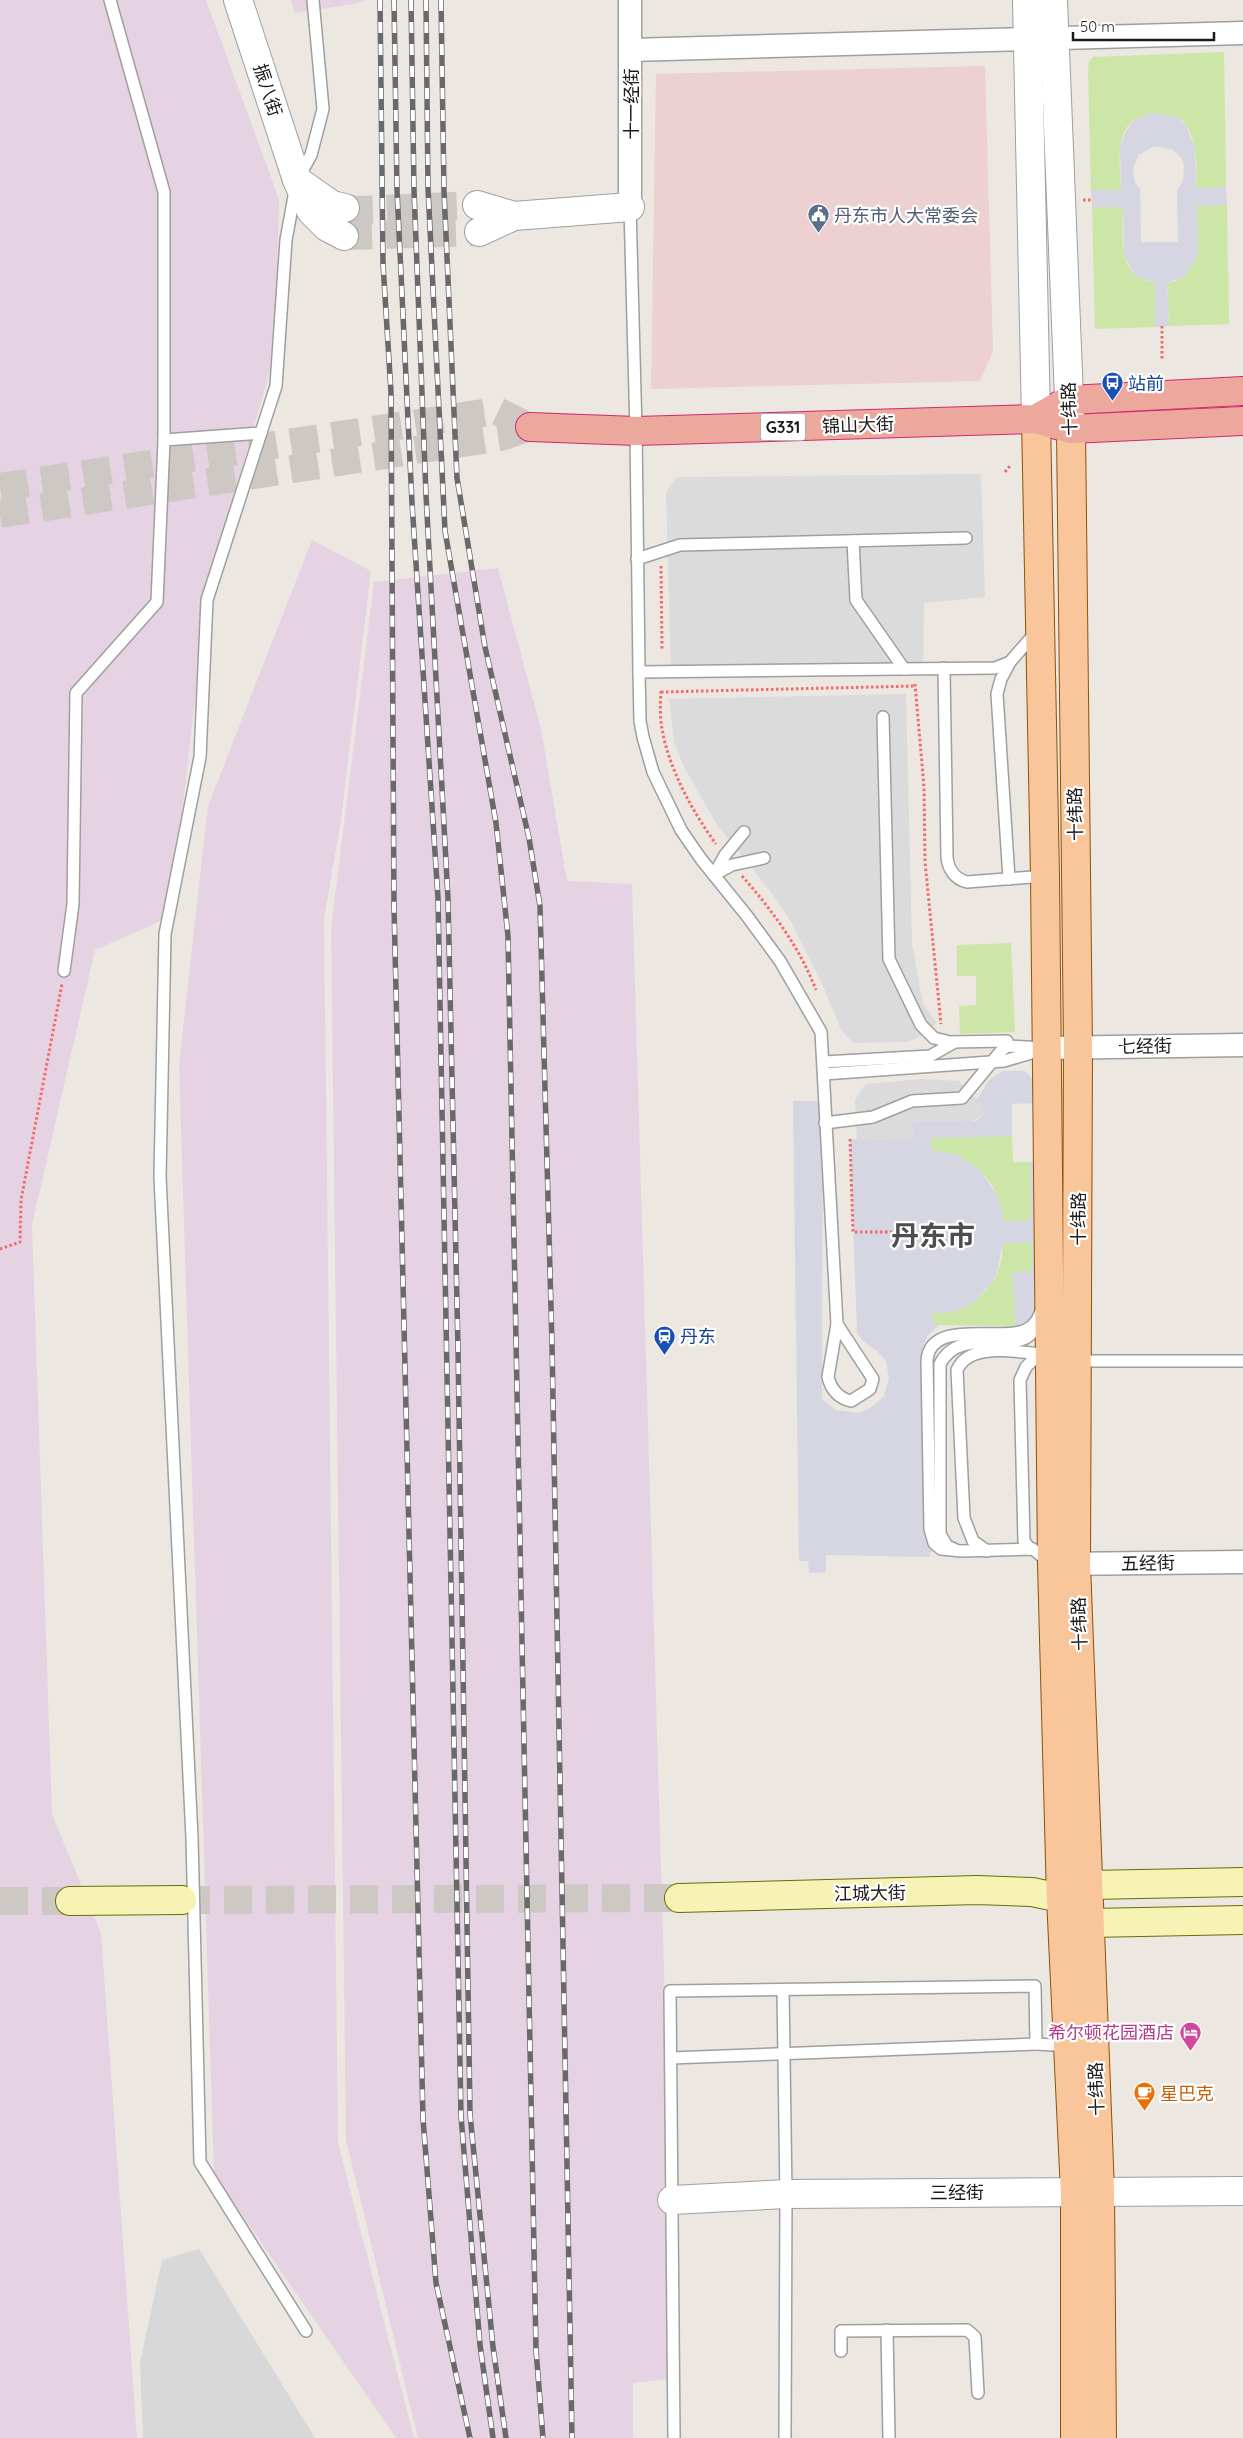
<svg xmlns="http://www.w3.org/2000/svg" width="1243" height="2438" font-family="Quicksand,'Noto Sans SC',sans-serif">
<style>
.residential{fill:#d9d8d8}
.commercial{fill:#edd0d1}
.industrial{fill:#e5d3e4}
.grass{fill:#cce6a7}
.parking{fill:#dbdbdb}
.plaza{fill:#d5d6e2;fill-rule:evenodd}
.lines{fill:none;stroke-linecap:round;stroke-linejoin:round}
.tertiary-tunnel{stroke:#cdc8c3;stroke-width:28;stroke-dasharray:28 14;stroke-linecap:butt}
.secondary-tunnel{stroke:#cdc8c3;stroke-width:28;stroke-dasharray:28 14;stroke-linecap:butt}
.trunk-tunnel{stroke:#cdc8c3;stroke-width:28;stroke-dasharray:28 14;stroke-linecap:butt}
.service-casing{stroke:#9f9f9f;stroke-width:14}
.minor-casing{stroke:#9f9f9f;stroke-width:25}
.tertiary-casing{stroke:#9f9f9f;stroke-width:30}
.secondary-casing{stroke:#6b6c08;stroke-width:30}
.primary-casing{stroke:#8d5305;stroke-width:30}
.trunk-casing{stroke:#cf2972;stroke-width:30}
.path{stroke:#f46a69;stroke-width:3;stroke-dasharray:2.5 2.5;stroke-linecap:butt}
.service{stroke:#fff;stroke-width:11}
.minor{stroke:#fff;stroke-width:22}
.tertiary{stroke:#fff;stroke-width:28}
.secondary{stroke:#f7f3b4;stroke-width:28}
.primary{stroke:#f8c69a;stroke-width:28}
.trunk{stroke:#eda89e;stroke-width:28}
.rail-casing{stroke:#696969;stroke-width:5.5}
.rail{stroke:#fff;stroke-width:4;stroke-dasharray:11;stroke-linecap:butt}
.labels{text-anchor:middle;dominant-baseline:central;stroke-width:4.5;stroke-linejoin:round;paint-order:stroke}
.shield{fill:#fff;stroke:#5f5f5f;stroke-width:1}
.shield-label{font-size:16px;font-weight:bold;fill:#1b1b1b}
.street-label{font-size:18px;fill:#1b1b1b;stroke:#fff}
.service-label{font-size:18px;fill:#4e5e75;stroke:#fff;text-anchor:start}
.transit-label{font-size:18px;fill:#164399;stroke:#fff;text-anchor:start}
.hotel-label{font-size:18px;fill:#b23c85;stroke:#fff;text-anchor:end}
.food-label{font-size:18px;fill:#c56008;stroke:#fff;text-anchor:start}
.town-label{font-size:28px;font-weight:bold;fill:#4e4e4e;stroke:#fff}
</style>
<rect width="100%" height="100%" fill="#ece7e1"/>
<!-- residential -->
<path class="residential" d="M199 2249 315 2438H143L140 2363 162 2260Z"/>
<!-- commercial -->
<path class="commercial" d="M985 66 993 352 980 381 651 389 656 74Z"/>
<!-- industrial -->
<g class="industrial">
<path d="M0 0H206L279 199 275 353 208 586 170 917 95 950 32 1225 52 1814 101 1933 137 2438H0Z"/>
<path d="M291 0H365L354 4 295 13Z"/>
<path d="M312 540 371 571 341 820 324 919 338 2143 414 2438H396L214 2174 179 1064 208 806Z"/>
<path d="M498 568 541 729 567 881 632 884 676 2378 633 2383V2438H418L346 2140 331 928 374 582Z"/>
</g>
<!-- grass -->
<g class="grass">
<path d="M1224 52 1226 187 1196 189C1196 165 1200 132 1177 117 1166 117 1148 114 1138 118 1113 129 1121 169 1121 190H1091L1088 69 1089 62 1093 57Z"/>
<path d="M1227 205 1229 324 1169 326 1167 283C1204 278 1197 233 1197 206Z"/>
<path d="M1123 206C1123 234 1116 279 1155 282V327L1095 329 1092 207Z"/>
<path d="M1011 943 1015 1032 960 1034 959 1006 976 1005V976H957V945Z"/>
<path d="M1012 1136 1013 1162H1030L1031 1218 1027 1221H1002C1003 1182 969 1153 931 1150L930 1138Z"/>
<path d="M1027 1242 1032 1245V1269L1027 1272 1012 1273 1016 1326 934 1325 933 1313C970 1313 1005 1285 1002 1244Z"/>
</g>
<!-- parking -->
<g class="parking">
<path d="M981 474 985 597 924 603 923 671 671 676 666 492 675 479 680 477Z"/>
<path d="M906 694 912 944 923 1004 937 1023 917 1038 907 1042 853 1043 841 1030 823 986 791 922 774 896 717 825 684 767 674 742 669 699Z"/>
<path d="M922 1079 959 1081 977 1099 985 1110V1114L971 1122H913V1139L857 1140 855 1100 866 1084Z"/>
</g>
<!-- plaza -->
<g class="plaza">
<path d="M1157 113 1177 117 1186 126 1195 146 1196 188 1226 187 1227 205 1197 206 1198 250 1195 261 1184 277 1167 283 1169 326 1155 327V282L1142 279 1134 274 1124 255 1123 207H1092L1091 190H1121L1120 148 1125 133 1133 121 1148 114ZM1154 146 1173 150 1181 157 1184 165 1183 181 1177 191 1178 242H1141L1140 189 1135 183 1133 168 1139 155Z"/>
<path d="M1003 1071H1025L1034 1080 1036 1103 1012 1104V1136L931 1138 932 1150 955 1154 979 1169 996 1193 1002 1208 1003 1221H1027L1031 1218 1030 1162H1037L1040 1309 1027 1325 1016 1326 1012 1273 1027 1272 1032 1269V1245L1027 1242 1002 1244 998 1270 991 1284 973 1303 954 1312 933 1313 934 1325H939L927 1336 924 1345 927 1538 938 1550 930 1552V1557L826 1555V1572L809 1573 808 1561H799L793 1101H823L822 1399 836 1410 859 1413 873 1406 884 1396 889 1379 886 1361 878 1352 863 1341 857 1333 850 1139H857L864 1131 858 1140 913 1139V1122L976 1121 985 1114V1111L977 1099 990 1079Z"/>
</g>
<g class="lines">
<!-- tertiary-tunnel -->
<g class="tertiary-tunnel">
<path d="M345 208 359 210 477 205"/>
<path d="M344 236 479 232"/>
</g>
<!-- secondary-tunnel -->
<g class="secondary-tunnel">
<path d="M182 1900 679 1898"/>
<path d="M0 1901H70"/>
</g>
<!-- trunk-tunnel -->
<g class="trunk-tunnel">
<path d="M0 487 497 411 530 427"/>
<path d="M0 514 501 437 530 427"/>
</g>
<defs>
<g id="service">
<path d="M110 0 164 192V440"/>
<path d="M630 207 636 431 639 672 640 721 643 737 653 772 681 830 701 859 747 916 780 961 821 1032 837 1324"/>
<path d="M853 541 856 600 904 669"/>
<path d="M637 559 680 545 966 538"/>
<path d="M944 668 947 857C948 869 955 879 967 882L1045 876"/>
<path d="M639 672 995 668 1010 662 1036 632"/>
<path d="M883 717 889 959 921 1025 934 1038 950 1042 1007 1041V1046"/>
<path d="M715 873 725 855 744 832"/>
<path d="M714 875 732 865 764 858"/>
<path d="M1009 879 997 694 1001 679 1010 662"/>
<path d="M64 971 73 904 76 693 157 602 164 440 261 433"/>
<path d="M824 1062 930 1056 955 1042"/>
<path d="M824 1074 1004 1061 1038 1051"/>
<path d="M825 1123 873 1117 912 1101 962 1098 1001 1051 1007 1046 1047 1048"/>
<path d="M1042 1308C1039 1317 1036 1325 1026 1330 1001 1342 931 1318 927 1360L930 1529 934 1543 941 1549 961 1551 1033 1549 1049 1562"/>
<path d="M837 1324 873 1379 870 1389 851 1401C838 1398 831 1389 828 1377Z"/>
<path d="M1077 1361H1243"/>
<path d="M954 1549 947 1546 940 1534V1364C961 1322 1023 1361 1036 1326"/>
<path d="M1030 1549 1024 1541 1020 1380 1026 1367 1039 1354"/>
<path d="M987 1551 973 1541 964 1518 957 1370C970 1340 1023 1353 1049 1355"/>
<path d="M783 1990 786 2194 785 2438"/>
<path d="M671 2058 1036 2044"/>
<path d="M887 2330 889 2438"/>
<path d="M306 2331 200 2162 192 1838 160 1177 165 934 200 757 207 600 276 386 286 240 297 180 311 155 323 109 313 0"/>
<path d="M841 2351V2331L967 2330 975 2337 978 2393"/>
<path d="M674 2438 670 1991 1035 1986 1036 2044 1069 2046"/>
</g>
<g id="minor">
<path d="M630 0V207"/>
<path d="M631 50 1243 33"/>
<path d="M1047 1048 1243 1045"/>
<path d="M1058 1564 1243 1562"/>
</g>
<g id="tertiary">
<path d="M238 0 297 180 311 211 327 227 344 236"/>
<path d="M1027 0 1036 419"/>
<path d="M1053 0 1070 423"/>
<path d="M302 184 332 205 345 208"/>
<path d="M477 205 514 216"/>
<path d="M479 232 514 216 630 207"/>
<path d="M672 2200 786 2194 1243 2191"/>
</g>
<g id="secondary">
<path d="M1243 1882 1090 1885 1061 1898 1090 1923 1243 1920"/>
<path d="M679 1898 977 1890 1032 1892 1061 1898"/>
<path d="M70 1901 182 1900"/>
</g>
<g id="primary">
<path d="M1036 419 1045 876 1052 1564 1061 1898 1075 2192V2438"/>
<path d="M1071 429 1078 1048 1076 1564 1100 2191 1102 2438"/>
</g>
<g id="trunk">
<path d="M1036 419 1069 400 1243 391"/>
<path d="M530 427 636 431 1036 419 1071 429 1243 421"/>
</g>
</defs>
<!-- service casing -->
<use href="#service" class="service-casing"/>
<!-- minor casing -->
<use href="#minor" class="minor-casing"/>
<!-- tertiary casing -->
<use href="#tertiary" class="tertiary-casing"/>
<!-- secondary casing -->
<use href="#secondary" class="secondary-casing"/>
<!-- primary casing -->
<use href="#primary" class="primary-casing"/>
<!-- trunk casing -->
<use href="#trunk" class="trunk-casing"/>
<!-- path -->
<g class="path">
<path d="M1083 200H1091"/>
<path d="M1162 326V359"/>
<path d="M1005 472 1010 466"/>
<path d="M661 566 662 650"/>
<path d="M915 684 924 787 925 862 941 1024"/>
<path d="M661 691C660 704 660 717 662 729 669 769 692 811 716 844"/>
<path d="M661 692 916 686"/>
<path d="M742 876C772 910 800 948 816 990"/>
<path d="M850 1139 853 1232H892"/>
<path d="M0 1249 20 1242 21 1200 62 984"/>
</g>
<!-- service -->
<use href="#service" class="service"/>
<!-- minor -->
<use href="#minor" class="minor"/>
<!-- tertiary -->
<use href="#tertiary" class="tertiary"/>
<!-- secondary -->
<use href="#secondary" class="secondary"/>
<!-- primary -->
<use href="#primary" class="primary"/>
<!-- trunk -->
<use href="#trunk" class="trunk"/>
<defs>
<g id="rail">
<path d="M380 0 383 264 391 392 394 907 423 2119 436 2283 470 2438"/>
<path d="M394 0 397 190 412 503 438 898 461 2116 480 2345 493 2438"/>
<path d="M411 0 414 190 426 495 448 899 458 1348 470 2114 493 2347 506 2438"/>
<path d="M426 0 428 188 445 531 496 823 508 936 536 2350 543 2438"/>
<path d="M441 0 444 191 457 478 485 647 529 838 540 906 552 1344 572 2438"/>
</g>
</defs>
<!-- rail casing -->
<use href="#rail" class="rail-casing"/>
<!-- rail -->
<use href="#rail" class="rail"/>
</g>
<!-- icons -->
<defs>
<symbol id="civic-pin" viewBox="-11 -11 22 30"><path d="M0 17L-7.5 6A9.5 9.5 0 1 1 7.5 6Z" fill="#5c6f8a" stroke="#fff"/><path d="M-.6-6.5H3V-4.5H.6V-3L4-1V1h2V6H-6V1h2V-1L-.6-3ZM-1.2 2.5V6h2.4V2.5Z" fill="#fff"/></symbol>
<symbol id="bus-pin" viewBox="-11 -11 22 30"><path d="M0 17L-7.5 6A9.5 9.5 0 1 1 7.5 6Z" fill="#1a4fb4" stroke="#fff"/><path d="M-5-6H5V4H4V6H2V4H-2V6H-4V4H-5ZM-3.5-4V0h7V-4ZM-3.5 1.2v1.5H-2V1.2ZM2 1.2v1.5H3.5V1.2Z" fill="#fff"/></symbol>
<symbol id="station-pin" viewBox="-11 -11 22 30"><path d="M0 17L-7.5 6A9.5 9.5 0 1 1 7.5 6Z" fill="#1a4fb4" stroke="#fff"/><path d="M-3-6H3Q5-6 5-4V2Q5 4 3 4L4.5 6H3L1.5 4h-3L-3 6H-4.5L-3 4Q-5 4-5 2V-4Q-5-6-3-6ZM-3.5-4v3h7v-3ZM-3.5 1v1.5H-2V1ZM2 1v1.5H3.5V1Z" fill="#fff"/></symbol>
<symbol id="hotel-pin" viewBox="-11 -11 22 30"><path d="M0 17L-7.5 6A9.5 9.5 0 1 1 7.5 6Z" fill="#d1479c" stroke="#fff"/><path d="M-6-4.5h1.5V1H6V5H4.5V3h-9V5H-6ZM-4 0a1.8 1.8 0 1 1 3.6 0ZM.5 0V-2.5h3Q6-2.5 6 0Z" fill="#fff"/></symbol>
<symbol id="cafe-pin" viewBox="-11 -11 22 30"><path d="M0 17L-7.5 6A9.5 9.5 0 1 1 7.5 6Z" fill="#e8710a" stroke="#fff"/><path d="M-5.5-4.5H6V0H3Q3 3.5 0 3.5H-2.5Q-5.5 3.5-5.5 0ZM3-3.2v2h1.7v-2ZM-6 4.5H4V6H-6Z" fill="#fff"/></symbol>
</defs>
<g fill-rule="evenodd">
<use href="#civic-pin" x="806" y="202" width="25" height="34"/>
<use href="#bus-pin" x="1100" y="370" width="25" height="34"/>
<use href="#station-pin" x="652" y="1324" width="25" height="34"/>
<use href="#hotel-pin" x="1178" y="2020" width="25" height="34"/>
<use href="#cafe-pin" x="1132" y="2080" width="25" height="34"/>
</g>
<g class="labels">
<!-- shield labels -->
<rect class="shield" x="760.5" y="413.5" width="45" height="27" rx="4"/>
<g class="shield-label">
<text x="783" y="427">G331</text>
</g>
<!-- street labels -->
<g class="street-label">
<text transform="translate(268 90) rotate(72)">振八街</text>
<text transform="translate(631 104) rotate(-90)">十一经街</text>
<text transform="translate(1069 409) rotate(-92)">十纬路</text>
<text transform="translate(858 425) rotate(-2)">锦山大街</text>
<text transform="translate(1075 814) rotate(-91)">十纬路</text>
<text transform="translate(1145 1046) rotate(-1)">七经街</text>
<text transform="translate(1078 1219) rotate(-90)">十纬路</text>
<text transform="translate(1148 1563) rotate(-1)">五经街</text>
<text transform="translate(1079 1624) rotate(-92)">十纬路</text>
<text transform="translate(870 1893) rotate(-1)">江城大街</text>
<text transform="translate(1096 2089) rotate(-92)">十纬路</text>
<text x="957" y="2192">三经街</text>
</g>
<!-- service labels -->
<g class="service-label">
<text x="834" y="215">丹东市人大常委会</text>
</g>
<!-- transit labels -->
<g class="transit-label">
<text x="1128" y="383">站前</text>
<text x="680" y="1336">丹东</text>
</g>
<!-- hotel labels -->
<g class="hotel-label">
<text x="1174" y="2032">希尔顿花园酒店</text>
</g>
<!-- food labels -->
<g class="food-label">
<text x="1160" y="2093">星巴克</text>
</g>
<!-- town labels -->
<g class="town-label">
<text x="933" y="1235">丹东市</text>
</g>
</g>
<!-- scale -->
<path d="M1073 32v8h141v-8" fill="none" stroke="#1b1b1b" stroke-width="2.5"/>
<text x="1080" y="32" font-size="15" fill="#1b1b1b" stroke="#ffffff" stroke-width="4" paint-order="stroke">50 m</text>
</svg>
